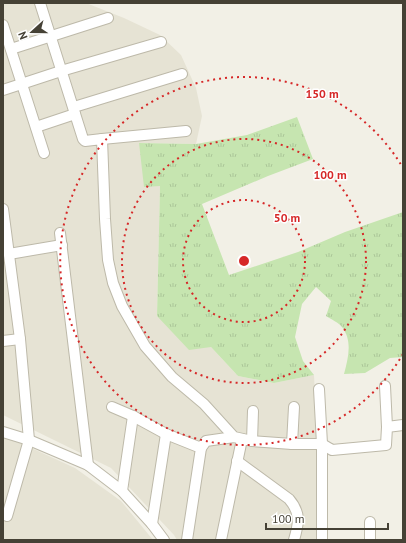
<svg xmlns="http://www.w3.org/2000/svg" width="406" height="543" font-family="'PT Sans',sans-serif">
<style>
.residential{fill:#e6e3d4}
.grass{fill:url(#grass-tufts)}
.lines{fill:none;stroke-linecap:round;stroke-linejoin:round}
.minor-casing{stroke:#bdb9a9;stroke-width:12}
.minor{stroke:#fff;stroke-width:10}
.ring{fill:none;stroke:#d62828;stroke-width:2;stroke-dasharray:2 4}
.centre{fill:#d62828;stroke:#fff;stroke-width:2}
.ring-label{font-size:12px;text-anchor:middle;font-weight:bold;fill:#d62828;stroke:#fff;stroke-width:3;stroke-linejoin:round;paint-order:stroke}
</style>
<defs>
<pattern id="grass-tufts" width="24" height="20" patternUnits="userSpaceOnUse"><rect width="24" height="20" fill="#c6e5b0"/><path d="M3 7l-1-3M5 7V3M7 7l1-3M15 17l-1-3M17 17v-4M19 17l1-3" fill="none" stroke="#abc698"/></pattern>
</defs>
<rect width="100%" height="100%" fill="#f2f0e6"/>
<!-- residential -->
<g class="residential">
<path d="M3 3H86L124 18 160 35 181 55 196 88 202 116 196 144 139 143 160 186 157 316 211 347 238 376 274 383 314 375 318 451 316 540H177L174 535 111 468 3 415Z"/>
<path d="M3 435 75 468 121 501 153 540H3Z"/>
</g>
<!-- grass -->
<path class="grass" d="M297 117 313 159 268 176 202 204 229 275 298 252 345 232 403 212V357L390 358 365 373 344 374C348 359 353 341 342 327 339 323 331 319 326 316L331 301 316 287 302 304 295 337 303 361 314 375 274 383 238 376 211 347 189 350 157 316 160 186 144 187 139 143 196 144 247 135Z"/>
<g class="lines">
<defs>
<g id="minor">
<path d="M40 3 83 139 85 141 102 139 105 219 108 260 113 283 122 306 145 346 172 377 204 404 234 437 252 441 292 444H322L332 450 386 445 387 427 403 425"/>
<path d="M3 25 44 153"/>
<path d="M11 49 108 18"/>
<path d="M3 90 61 71 161 42"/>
<path d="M74 107 182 74"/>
<path d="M36 127 75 114"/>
<path d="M102 139 186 131"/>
<path d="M3 209 20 339 29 440 7 516"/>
<path d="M60 233 88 465"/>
<path d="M9 254 62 245"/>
<path d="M3 341 20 339"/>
<path d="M385 386 387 427"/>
<path d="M319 389 322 444V540"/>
<path d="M112 407 133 416 166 434 201 448 187 540"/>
<path d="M3 432 29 440 88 465 122 491 152 524 164 540"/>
<path d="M252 441 253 411"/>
<path d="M292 444 294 407"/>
<path d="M201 448 206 441 234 437"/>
<path d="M237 461 289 499C301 513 299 523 294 540"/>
<path d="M122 491 133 416"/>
<path d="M152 524 166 434"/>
<path d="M221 540 242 439"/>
<path d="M370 540V522"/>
</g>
</defs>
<!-- minor casing -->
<use href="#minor" class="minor-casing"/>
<!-- minor -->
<use href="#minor" class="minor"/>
</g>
<!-- distance rings -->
<g class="ring">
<circle cx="244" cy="261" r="61"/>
<circle cx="244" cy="261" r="122"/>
<path d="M403 354A184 184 0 1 1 403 168"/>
</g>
<circle cx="244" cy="261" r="6" class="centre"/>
<g class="ring-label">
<text x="322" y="98">150 m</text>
<text x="330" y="179">100 m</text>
<text x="287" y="222">50 m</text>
</g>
<!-- border -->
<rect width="406" height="543" fill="none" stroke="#454135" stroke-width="8"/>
<!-- north arrow -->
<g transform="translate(32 32) rotate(249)" stroke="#ffffff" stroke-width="3" paint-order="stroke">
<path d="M0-3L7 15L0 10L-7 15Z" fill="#454135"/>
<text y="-6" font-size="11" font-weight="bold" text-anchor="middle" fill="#454135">N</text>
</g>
<!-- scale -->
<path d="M266 523v6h122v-6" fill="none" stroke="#454135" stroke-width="2"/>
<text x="272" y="523" font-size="12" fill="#454135" stroke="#ffffff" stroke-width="3" paint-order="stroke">100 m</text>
</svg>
